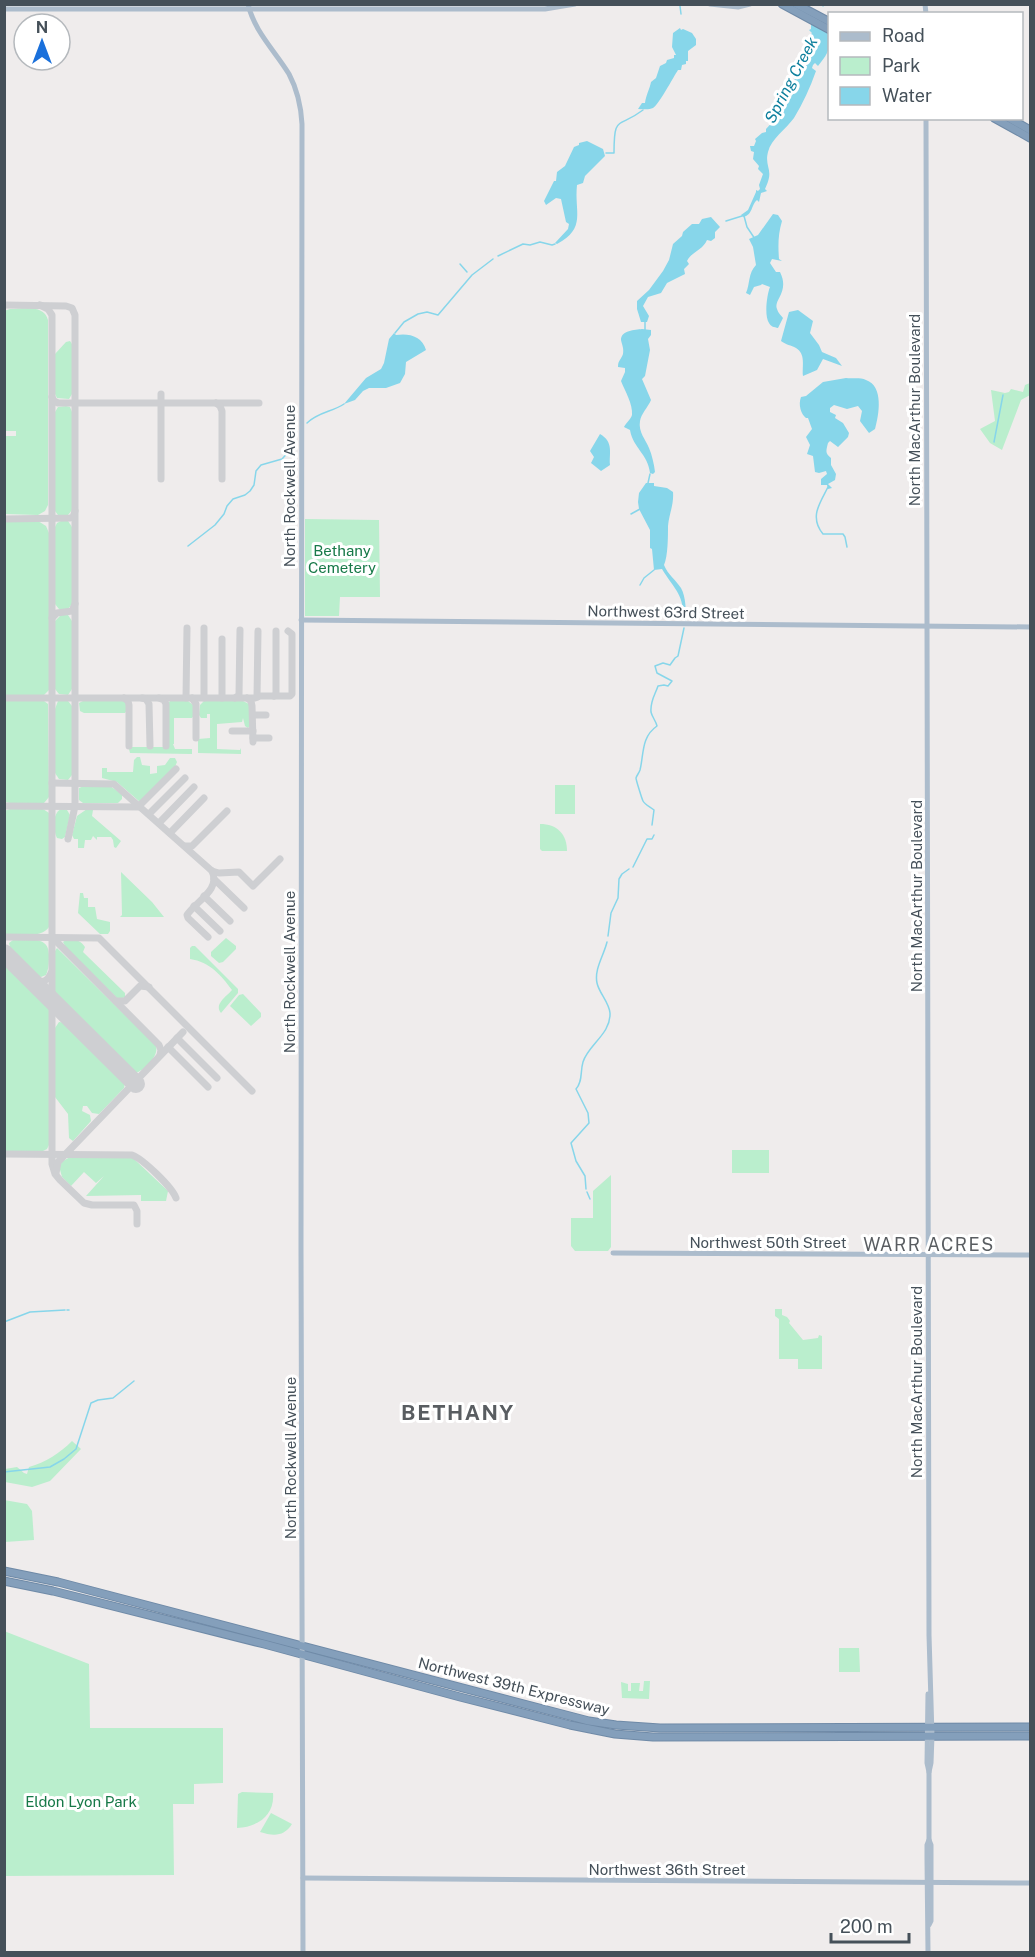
<svg xmlns="http://www.w3.org/2000/svg" width="1035" height="1957" font-family="'Public Sans',sans-serif">
<style>
.green{fill:#baeecd}
.water{fill:#87d6ea}
.lines{fill:none;stroke-linecap:round;stroke-linejoin:round}
.stream{stroke:#87d6ea;stroke-width:1.5}
.taxiway{stroke:#cecfd2;stroke-width:7}
.runway{stroke:#cecfd2;stroke-width:18}
.highway-casing{stroke:#6f8aa7;stroke-width:9}
.major{stroke:#acbccc;stroke-width:5}
.highway{stroke:#849fbb;stroke-width:7}
.labels{text-anchor:middle;dominant-baseline:central;stroke-width:6;stroke-linejoin:round;paint-order:stroke}
.street-label{font-size:15px;fill:#455059;stroke:#fff}
.park-label{font-size:15px;fill:#177948;stroke:#fff}
.water-label{font-size:16px;font-style:italic;fill:#0d7f9d;stroke:#fff}
.quarter-label{font-size:18px;letter-spacing:1.5px;fill:#595d61;stroke:#fff}
.district-label{font-size:21px;font-weight:bold;letter-spacing:1.5px;fill:#595d61;stroke:#fff}
</style>
<rect width="100%" height="100%" fill="#efecec"/>
<!-- green -->
<g class="green">
<path d="M10 309C23 309 44 304 48 320V505L45 511 38 515 5 514V436H16V431H4V311Z"/>
<path d="M70 341 72 344V394L69 399 57 398 55 394V354L66 342Z"/>
<path d="M1030 383V395L1021 400 1002 450 990 443 980 429 995 421 991 390 1005 393 1009 392 1011 389 1023 392 1025 385Z"/>
<path d="M66 406 70 407 72 412V510L68 515H58L55 511V412L58 407Z"/>
<path d="M305 519 379 520 380 597H340L339 616H305Z"/>
<path d="M38 521 46 526 49 533V690L44 695H5V522Z"/>
<path d="M61 521H68L72 527V604L68 609H59L55 604V527L57 523Z"/>
<path d="M61 615H68L72 621V689L68 695 59 694 55 689V621Z"/>
<path d="M5 701H44L48 704 49 797 44 803H10L5 802Z"/>
<path d="M58 701H68L72 706V775L68 780 59 779 55 773V709Z"/>
<path d="M83 701H125L127 703V710L125 713H84L80 711 79 703Z"/>
<path d="M170 701H188L193 705 194 715 192 718H174V744H173L175 749H192V754L130 753 129 749 132 747H167V705Z"/>
<path d="M204 701H243L249 704 250 726 248 728 245 726 243 718 242 722 217 724V749L240 750 241 748V754L198 753V739L210 738V714H207V718H201L199 715 200 705Z"/>
<path d="M137 757H140L142 765 150 766V774L157 773V766L165 765 170 758H175L177 762 174 769 140 802 117 782 102 778V768H107V772H133L134 760Z"/>
<rect x="555" y="785" width="20" height="29"/>
<path d="M84 786H110L122 794V799L118 803H83L79 800V788Z"/>
<path d="M10 809H43L49 813V927C41 939 17 934 5 934L4 811Z"/>
<path d="M61 809 67 810 70 815 65 837 62 839 57 838C53 830 52 814 61 809Z"/>
<path d="M87 809 93 810 92 816 121 841 116 848 114 847 113 840 111 837H97V840L93 836 91 840H85L84 848H78V839H74L72 835 77 816Z"/>
<path d="M540 824C557 824 567 834 567 851H542L540 849Z"/>
<path d="M121 872 152 902 164 917H120L122 915Z"/>
<path d="M80 893H83L84 898H88V907H95L97 919 110 922V931L108 934H100L78 913Z"/>
<path d="M226 938 236 946V949L223 962 219 963 211 956V952Z"/>
<path d="M13 940C28 940 49 935 49 955 49 962 49 968 46 975L41 977C32 974 10 953 9 943Z"/>
<path d="M66 940C74 940 80 939 85 947L83 952 125 993V997L121 999 117 998 65 946 63 942Z"/>
<path d="M192 946H195L238 989V993L221 1013C214 1004 226 997 232 990 221 975 210 962 190 959V948Z"/>
<path d="M57 948 156 1046C159 1056 145 1069 136 1073L132 1071 56 996 55 993V951Z"/>
<path d="M5 962 47 1003 49 1008V1145L47 1149 43 1151H5Z"/>
<path d="M243 994 261 1013V1017L251 1026 230 1006 239 995Z"/>
<path d="M59 1022 67 1023 125 1083 124 1088 99 1114 92 1113 87 1106H83L82 1111 90 1115 91 1121 73 1141 69 1138 68 1114 55 1097V1028Z"/>
<rect x="732" y="1150" width="37" height="23"/>
<path d="M70 1157 133 1158 168 1191 166 1201H141V1195L86 1196 104 1176 96 1183 84 1172 71 1186 62 1177 59 1166 63 1161Z"/>
<path d="M611 1175V1247L608 1251H575L571 1246V1218H593V1191Z"/>
<path d="M775 1309H782V1315L787 1317 790 1321 789 1323 803 1340 818 1338 819 1335 822 1336V1369H798V1359H779V1319L775 1316Z"/>
<path d="M72 1441 81 1449 50 1481 32 1487 5 1482V1469L17 1467 24 1473 27 1474 29 1467C46 1462 59 1454 72 1441Z"/>
<path d="M4 1500 27 1504 32 1511 34 1540 5 1542Z"/>
<path d="M4 1631 89 1664 90 1728H223V1783L194 1784V1804H173L174 1875 5 1876Z"/>
<path d="M839 1648H859L860 1672H839Z"/>
<path d="M644 1681H650L649 1699 622 1698 621 1682 628 1684V1691H631V1683H640L639 1691H643Z"/>
<path d="M242 1792 273 1793C275 1815 258 1827 237 1828L238 1794Z"/>
<path d="M271 1813 292 1824C284 1837 273 1836 260 1832Z"/>
</g>
<!-- water -->
<g class="water">
<path d="M811 24 829 34C830 51 828 53 818 66L815 63 813 65 812 68 816 71C810 88 803 103 794 118 786 129 771 139 768 152 764 168 775 169 765 189L767 191 761 193 759 202 757 200C751 205 753 215 743 217L741 215 748 210 756 192V190L758 191 760 189 759 185 763 174 758 169 759 166 753 159 754 152 751 151 750 146H754L756 141 755 139 762 133 766 132V129L776 118 773 114H779V108L782 106 789 88 799 73 795 70H800L799 65 806 51 805 42 812 33 809 30 811 29Z"/>
<path d="M680 28 681 30 683 29 692 33 696 39V45L688 51V61H686V64L682 65 681 70H678C674 76 658 106 653 108 649 110 643 109 638 109L642 103H645C646 95 650 88 651 82L656 78 660 66 666 63 667 60 674 58V55H676L672 47 673 33Z"/>
<path d="M587 141 603 149 605 156 585 176 583 183 577 185C574 212 587 228 557 244L555 243 568 229 569 224 566 222 561 199 556 198 546 205 544 201 554 181H556L557 172 565 166 574 147 579 145V143Z"/>
<path d="M773 214 778 215 782 221C778 234 778 246 779 259L782 261 772 259 770 263 776 272H780C790 292 773 300 777 309 778 313 781 315 783 318L778 328C774 327 771 327 769 323 764 316 767 294 770 287L762 284 761 285 754 287 750 295 746 293C750 284 748 273 756 265L753 247 749 239 758 235Z"/>
<path d="M711 217 720 227 715 232V238L711 241 707 240C703 250 691 252 687 261L689 264 684 269 685 274 667 283 661 293 648 297 643 306 649 316 647 322H641L637 309V301L649 290 663 271 669 260 673 244 682 236 683 232 692 224H699L702 219Z"/>
<path d="M798 310 813 321 810 333 819 345 822 352 836 358 842 366 823 359 817 370 803 376C802 366 806 354 796 348 791 345 786 345 781 341L789 312Z"/>
<path d="M642 329 651 330V335L648 339 650 350 645 376 642 379 651 400C648 407 641 414 640 421 638 432 646 440 649 448 652 455 654 464 655 472L653 474 650 473C648 454 633 448 630 430L624 427C626 423 631 419 632 415 633 404 625 391 621 381L625 372V368L618 367C618 360 621 360 623 354 624 348 622 345 621 340 621 330 635 330 642 329Z"/>
<path d="M394 333 396 335C409 333 422 336 426 350L406 362 405 374 400 383 386 388H369L363 391 355 400 344 404 366 378 381 369 384 363 389 339Z"/>
<path d="M846 378C852 379 860 377 866 380 884 386 879 415 875 429L869 433 860 421 862 411 858 406 847 409 834 405 830 408V412L836 415 835 418 843 423 849 433 848 437 838 447 830 441 828 443C826 451 825 453 831 458V465L836 474 835 480 828 484 832 488 828 489 827 485H821V479L827 474 826 471 819 473 815 472 813 456 807 454 810 445 806 437 812 429 808 418H806C801 414 798 405 801 397L806 396 823 382Z"/>
<path d="M600 434C614 442 609 453 610 465L601 471 591 463 594 457 590 451Z"/>
<path d="M646 483H654V486L667 488 673 492C674 505 669 514 668 526 668 537 668 556 664 565 668 575 676 580 681 588 686 597 686 611 686 621L683 618C684 594 674 589 662 569L654 570 652 549 650 548V530L639 509 638 502 639 493Z"/>
</g>
<g class="lines">
<!-- stream -->
<g class="stream">
<path d="M822 4 823 6"/>
<path d="M680 6 681 14"/>
<path d="M606 153H614C614 114 618 129 643 110"/>
<path d="M744 216 747 227 755 239"/>
<path d="M726 221 742 216"/>
<path d="M498 256 523 244 530 245 540 242 552 245 555 244"/>
<path d="M460 264 467 272"/>
<path d="M645 321V331"/>
<path d="M395 333 404 322 418 314 427 312 438 315 472 275 493 259"/>
<path d="M307 423C318 412 332 412 344 404"/>
<path d="M994 442 1003 395"/>
<path d="M648 483 650 474"/>
<path d="M828 487C820 503 809 517 823 534H843L845 537 847 547"/>
<path d="M631 514 640 509"/>
<path d="M188 546 215 525 224 514 227 506 233 499 245 495 250 491 254 485 256 471 261 465 282 459 293 447"/>
<path d="M640 585 644 578 654 570"/>
<path d="M652 825 654 810C651 807 645 805 643 801 642 799 636 780 636 778 637 775 639 773 640 770 644 754 641 737 657 726 656 721 652 717 651 712 650 701 655 695 658 686L664 685 668 686 672 681 657 673 655 666 663 663 670 665 675 658 678 656 684 628"/>
<path d="M633 867 647 839H652L654 835"/>
<path d="M608 936 611 913 618 898 619 879 622 874 629 869"/>
<path d="M586 1189 585 1176 576 1161 571 1143 589 1123 588 1113 576 1089C583 1081 580 1072 583 1062 588 1045 611 1034 610 1013 609 1002 599 993 597 983 594 969 604 955 607 942"/>
<path d="M587 1192 590 1199"/>
<path d="M67 1310H69"/>
<path d="M4 1322 30 1312 65 1310"/>
<path d="M4 1472 50 1467 64 1459 76 1449 91 1403 98 1400 113 1398 134 1381"/>
</g>
<!-- taxiway -->
<g class="taxiway">
<path d="M4 305 66 306 72 308 75 315V806L68 839"/>
<path d="M40 305 48 309 52 315V1164L55 1174 60 1180 84 1203 92 1205H134L137 1211V1224"/>
<path d="M52 397 54 401 58 403H259"/>
<path d="M216 403 220 406 222 411V479"/>
<path d="M161 479V394"/>
<path d="M4 519 70 518 73 517 75 511"/>
<path d="M52 618 57 613 72 611 75 604"/>
<path d="M222 639V698"/>
<path d="M274 696 276 694V631"/>
<path d="M257 697 258 631"/>
<path d="M4 698H255L260 696H290L292 694V634L288 631"/>
<path d="M124 698 128 701 129 705V746"/>
<path d="M142 698 146 699 149 704 150 746"/>
<path d="M159 698 164 700 166 704V746"/>
<path d="M186 698 187 628"/>
<path d="M192 698 196 704V738"/>
<path d="M204 698V628"/>
<path d="M235 698 239 695 240 630"/>
<path d="M247 698 251 701 252 706 253 742"/>
<path d="M253 715H266"/>
<path d="M232 731H253"/>
<path d="M253 738H269"/>
<path d="M52 783 114 784 212 871 219 873 239 872 253 886 280 859"/>
<path d="M4 806 140 807"/>
<path d="M139 806 176 769"/>
<path d="M149 814 185 778"/>
<path d="M159 823 194 787"/>
<path d="M170 833 204 798"/>
<path d="M185 846H192L227 811"/>
<path d="M214 879 244 908"/>
<path d="M204 896 230 921"/>
<path d="M194 906 220 931"/>
<path d="M4 937 99 938 252 1091"/>
<path d="M52 937 159 1045 161 1050 160 1055"/>
<path d="M208 937 188 918 187 915C196 901 221 890 212 871"/>
<path d="M30 978C39 984 47 983 51 973"/>
<path d="M116 1001H125L140 986 149 987"/>
<path d="M177 1038 217 1078"/>
<path d="M168 1047 208 1087"/>
<path d="M4 1154 132 1155C143 1159 172 1187 176 1198"/>
<path d="M56 1173 58 1162 183 1032"/>
</g>
<!-- runway -->
<path class="runway" d="M4 953 136 1084"/>
<defs>
<g id="highway">
<path d="M782 4 830 30"/>
<path d="M796 4 830 22"/>
<path d="M994 118 1030 138"/>
<path d="M1009 118 1030 130"/>
<path d="M4 1571 58 1582 589 1721 616 1725 660 1728 1030 1727"/>
<path d="M4 1581 53 1591 264 1644 460 1697 570 1725 615 1734 653 1737 1030 1736"/>
</g>
</defs>
<!-- highway casing -->
<use href="#highway" class="highway-casing"/>
<!-- major -->
<g class="major">
<path d="M248 4C254 31 275 51 289 74 297 89 301 106 302 124L301 1250 303 1952"/>
<path d="M710 4 738 7 750 4"/>
<path d="M925 4 926 14"/>
<path d="M4 9H545L575 4"/>
<path d="M926 118 929 1635 932 1736 931 1763 929 1772"/>
<path d="M301 620 1030 627"/>
<path d="M613 1253 1030 1255"/>
<path d="M928 1694 927 1763 929 1772V1840L931 1845V1921L929 1925"/>
<path d="M303 1878 1030 1883"/>
<path d="M928 1952 927 1859V1845L929 1840"/>
</g>
<!-- highway -->
<use href="#highway" class="highway"/>
</g>
<g class="labels">
<!-- street labels -->
<g class="street-label">
<text transform="translate(914 410) rotate(-90)">North MacArthur Boulevard</text>
<text transform="translate(289 486) rotate(-90)">North Rockwell Avenue</text>
<text transform="translate(666 612) rotate(1)">Northwest 63rd Street</text>
<text transform="translate(916 896) rotate(-90)">North MacArthur Boulevard</text>
<text transform="translate(289 972) rotate(-90)">North Rockwell Avenue</text>
<text x="768" y="1242">Northwest 50th Street</text>
<text transform="translate(916 1382) rotate(-90)">North MacArthur Boulevard</text>
<text transform="translate(290 1458) rotate(-90)">North Rockwell Avenue</text>
<text transform="translate(514 1686) rotate(14)">Northwest 39th Expressway</text>
<text x="667" y="1869">Northwest 36th Street</text>
</g>
<!-- park labels -->
<g class="park-label">
<text x="342" y="550">Bethany<tspan x="342" dy="17">Cemetery</tspan></text>
<text x="81" y="1801">Eldon Lyon Park</text>
</g>
<!-- water labels -->
<g class="water-label">
<text transform="translate(791 80) rotate(-62)">Spring Creek</text>
</g>
<!-- quarter labels -->
<g class="quarter-label">
<text x="929" y="1244">WARR ACRES</text>
</g>
<!-- district labels -->
<g class="district-label">
<text x="458" y="1412">BETHANY</text>
</g>
</g>
<!-- border -->
<rect width="1035" height="1957" fill="none" stroke="#455059" stroke-width="12"/>
<!-- legend -->
<rect x="828" y="12" width="195" height="108" fill="#ffffff" stroke="#b5b9bd" stroke-width="1.5"/>
<rect x="840" y="32" width="30" height="9" fill="#acbccc" stroke="#b5b9bd" stroke-width="1.5"/>
<text x="882" y="42" font-size="18" fill="#455059">Road</text>
<rect x="840" y="57" width="30" height="18" fill="#baeecd" stroke="#b5b9bd" stroke-width="1.5"/>
<text x="882" y="72" font-size="18" fill="#455059">Park</text>
<rect x="840" y="87" width="30" height="18" fill="#87d6ea" stroke="#b5b9bd" stroke-width="1.5"/>
<text x="882" y="102" font-size="18" fill="#455059">Water</text>
<!-- north arrow -->
<g transform="translate(42 42)"><circle r="28" fill="#ffffff" stroke="#b5b9bd" stroke-width="1.5"/>
<path d="M0-4.5L10 22L0 15L-10 22Z" fill="#1a70db"/>
<text y="-9" font-size="16" font-weight="bold" text-anchor="middle" fill="#455059">N</text>
</g>
<!-- scale -->
<path d="M831 1933v9h78v-9" fill="none" stroke="#455059" stroke-width="3"/>
<text x="840" y="1933" font-size="18" fill="#455059" stroke="#ffffff" stroke-width="4.5" paint-order="stroke">200 m</text>
</svg>
